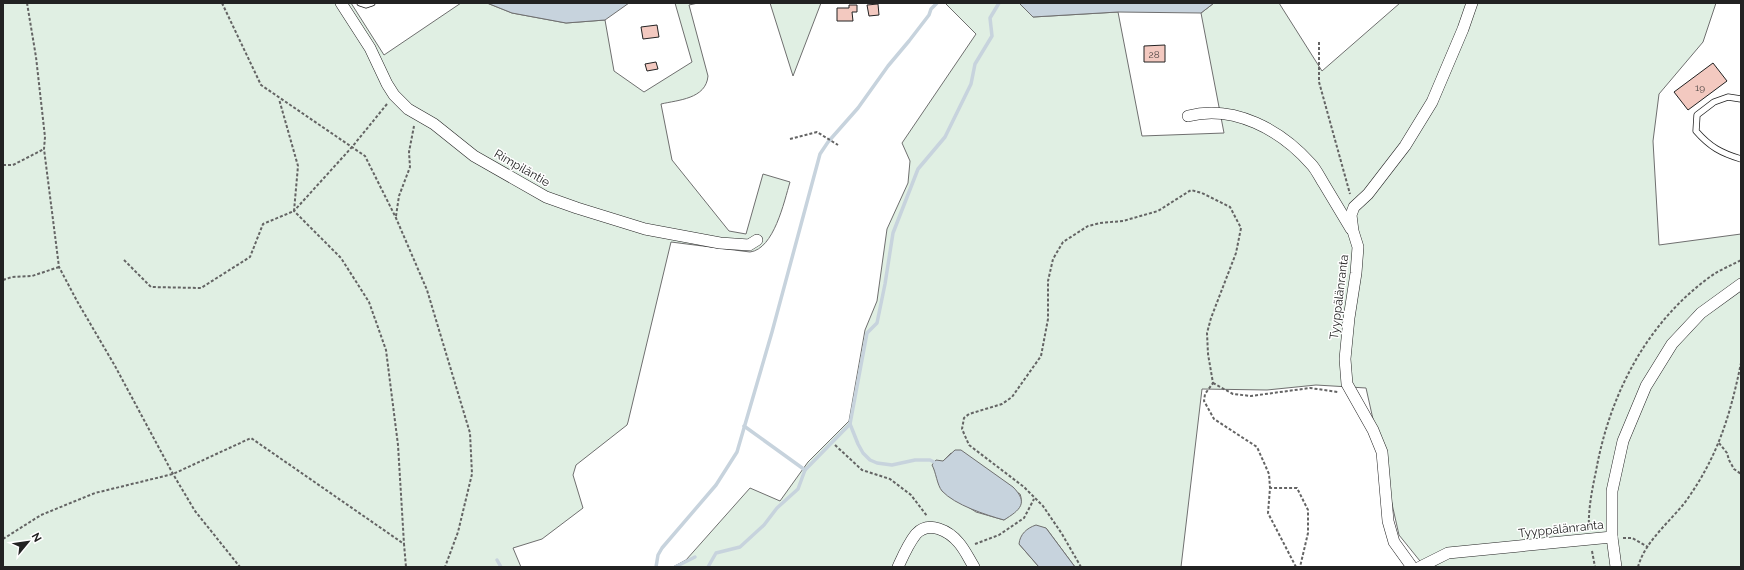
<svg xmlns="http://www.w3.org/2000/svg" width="1744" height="570" font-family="Raleway,sans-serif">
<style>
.green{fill:#e0efe3;stroke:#6f6f6f;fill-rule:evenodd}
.water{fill:#c7d3dd;stroke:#6f6f6f}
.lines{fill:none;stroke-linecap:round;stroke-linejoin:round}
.stream{stroke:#c7d3dd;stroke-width:3.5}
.building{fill:#f3c9c0;stroke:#222}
.service-casing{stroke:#222;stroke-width:7}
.minor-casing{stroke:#222;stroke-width:12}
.path{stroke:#646464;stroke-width:2;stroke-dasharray:3 2;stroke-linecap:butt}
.service{stroke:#fff;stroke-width:5.5}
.minor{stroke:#fff;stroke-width:11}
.labels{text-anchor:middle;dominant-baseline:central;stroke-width:3;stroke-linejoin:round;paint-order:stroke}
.number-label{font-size:10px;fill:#564c4a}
.street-label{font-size:12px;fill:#222;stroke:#fff}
</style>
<rect width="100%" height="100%" fill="#fff"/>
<!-- green -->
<g class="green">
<path d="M3 3H351L384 55 461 3H487L512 13 566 23 605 20 614 71 644 92 692 62 675 3H698L689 5 708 76C706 99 678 100 661 104L672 160 729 231 746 234 763 174 790 182C784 202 774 249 750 252L671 242 628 422 627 425 576 465 573 475 583 508 542 539 513 548 521 567H3Z"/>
<path d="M770 3H821L793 76Z"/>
<path d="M945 3H1019L1033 17 1118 12 1142 136 1224 133 1201 13 1214 3H1279L1322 71 1400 3H1716L1703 42 1659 94 1653 141 1659 245 1741 234V567H1427L1420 561 1399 535 1366 388 1316 385 1267 390 1202 389 1181 567H1075L1046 528 1019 544 1039 567H673L686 560 750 488 780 501 808 462 849 421 865 330 877 301 887 229 908 183 910 161 902 143 976 34ZM951 453 1020 494C1025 506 1012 513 1004 520L976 512 942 490 936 471 943 461Z"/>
</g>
<!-- water -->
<g class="water">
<path d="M487 3H629L605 20 566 23 512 13Z"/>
<path d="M1019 3H1214L1201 13 1118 12 1033 17Z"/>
<path d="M955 450H961L1013 487C1029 503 1020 510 1004 520 986 515 955 505 942 491 937 485 936 472 932 465L936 460 943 461Z"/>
<path d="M1036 525 1046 528 1075 567H1039L1019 544C1020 534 1027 528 1036 525Z"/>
</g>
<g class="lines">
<!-- stream -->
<g class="stream">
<path d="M744 426 805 470 850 424"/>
<path d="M934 462 930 460H915L892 465 877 463 870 460 863 453 858 444 850 424 867 333 877 323 885 284 893 233 918 169 945 137 971 84 975 64 992 36 990 18 999 3"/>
<path d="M497 560 501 567"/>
<path d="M656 567 658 555 662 548 716 485 737 452 772 332 820 154 828 142 858 108 888 66 909 41 929 15 931 9 937 3"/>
<path d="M675 567 695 557"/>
<path d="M708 567 716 553 740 547 764 525 777 508 798 489 805 470"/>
</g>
</g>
<!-- building -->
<g class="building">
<path d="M878 4 879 15 869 16 867 5Z"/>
<path d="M849 5H857V12H852L853 21H837V8H849Z"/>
<path d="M657 25 659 37 643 39 641 27Z"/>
<path d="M1165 45V62H1144V46Z"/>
<path d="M656 62 658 69 647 71 645 64Z"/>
<path d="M1713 63 1727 81 1688 110 1674 92Z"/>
</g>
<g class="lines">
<defs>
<g id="service">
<path d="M360 3 366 5 372 3"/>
<path d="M1741 99 1728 97 1714 102 1697 115 1696 131C1710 147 1721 153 1741 159"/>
</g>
<g id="minor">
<path d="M341 3 370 48 387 84 394 95 408 109 434 124 474 156 546 197 577 208 645 229 720 243 749 245 757 240"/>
<path d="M1188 116C1234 104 1281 130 1311 164 1316 169 1320 178 1324 184 1333 199 1342 214 1351 229"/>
<path d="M898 567C903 556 908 544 916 534 929 520 949 531 959 543 965 550 969 559 974 567"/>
<path d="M1412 567 1394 542 1388 521 1382 452 1373 430 1347 384 1345 359 1349 318 1356 273 1358 247 1353 231 1351 215 1354 207 1368 194 1405 146 1432 102 1463 29 1472 3"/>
<path d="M1420 567 1448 553 1612 537"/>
<path d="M1616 567 1612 537V491L1623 441 1646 386 1672 344 1701 313 1741 284"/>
</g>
</defs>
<!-- service casing -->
<use href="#service" class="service-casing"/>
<!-- minor casing -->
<use href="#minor" class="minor-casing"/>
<!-- path -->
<g class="path">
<path d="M27 3 36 57 45 137 44 149 59 267 77 301 115 366 173 474 195 511 240 567"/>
<path d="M222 3 261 85 365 156 396 218 427 290 470 433 472 474 458 532 445 567"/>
<path d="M1319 42V82L1350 194"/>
<path d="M387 104 352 147 294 211 341 258 369 302 386 350 398 445 404 544"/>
<path d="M790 139 817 132 838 145"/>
<path d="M3 165H13L44 149"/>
<path d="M396 216 399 196 410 167 409 152 414 126"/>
<path d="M124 260 151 287 201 288 250 257 263 224 294 211 298 166 279 99"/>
<path d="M3 280 12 277 32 276 59 267"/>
<path d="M1213 383 1233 394 1251 396 1310 388 1338 392"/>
<path d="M1719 443 1727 453 1729 460 1734 469 1741 474"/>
<path d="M835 445 862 470 890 479 911 495 927 516"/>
<path d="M1589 528C1588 510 1592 490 1596 471 1610 393 1648 320 1714 274 1722 269 1732 265 1741 260"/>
<path d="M1623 538H1632L1648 547"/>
<path d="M3 539 41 515 95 493 173 474 251 438 404 544 406 567"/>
<path d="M975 544 999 535 1024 518 1034 499"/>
<path d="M1592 551 1595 567"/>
<path d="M1081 567 1062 534 1043 506 1024 487 969 445 962 429 964 418 969 414 1002 404 1012 397 1041 356 1048 319V281L1053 259 1063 242 1088 226 1100 223 1123 221 1158 211 1191 190 1202 193 1230 207 1241 228 1236 253 1211 318 1207 333 1208 354 1213 383 1205 394 1204 401 1214 419 1257 447 1269 474 1270 488"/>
<path d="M1296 567 1268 513 1270 488H1297L1308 510V533L1300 567"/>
<path d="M1638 567C1645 541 1670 522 1686 501 1718 456 1730 416 1741 363"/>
</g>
<!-- service -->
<use href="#service" class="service"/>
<!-- minor -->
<use href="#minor" class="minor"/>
</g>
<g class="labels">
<!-- number labels -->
<g class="number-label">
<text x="1154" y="54">28</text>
<text x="1700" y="87">19</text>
</g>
<!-- street labels -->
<g class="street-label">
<text transform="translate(522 168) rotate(30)">Rimpiläntie</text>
<text transform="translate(1339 297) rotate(-83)">Tyyppälänranta</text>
<text transform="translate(1561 529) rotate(-6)">Tyyppälänranta</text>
</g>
</g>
<!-- border -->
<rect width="1744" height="570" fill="none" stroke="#222222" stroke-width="8"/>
<!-- north arrow -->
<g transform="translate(28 542) rotate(61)" stroke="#ffffff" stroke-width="3" paint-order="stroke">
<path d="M0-3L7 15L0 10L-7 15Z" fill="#222222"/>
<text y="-6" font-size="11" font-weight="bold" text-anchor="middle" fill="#222222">N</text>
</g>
</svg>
